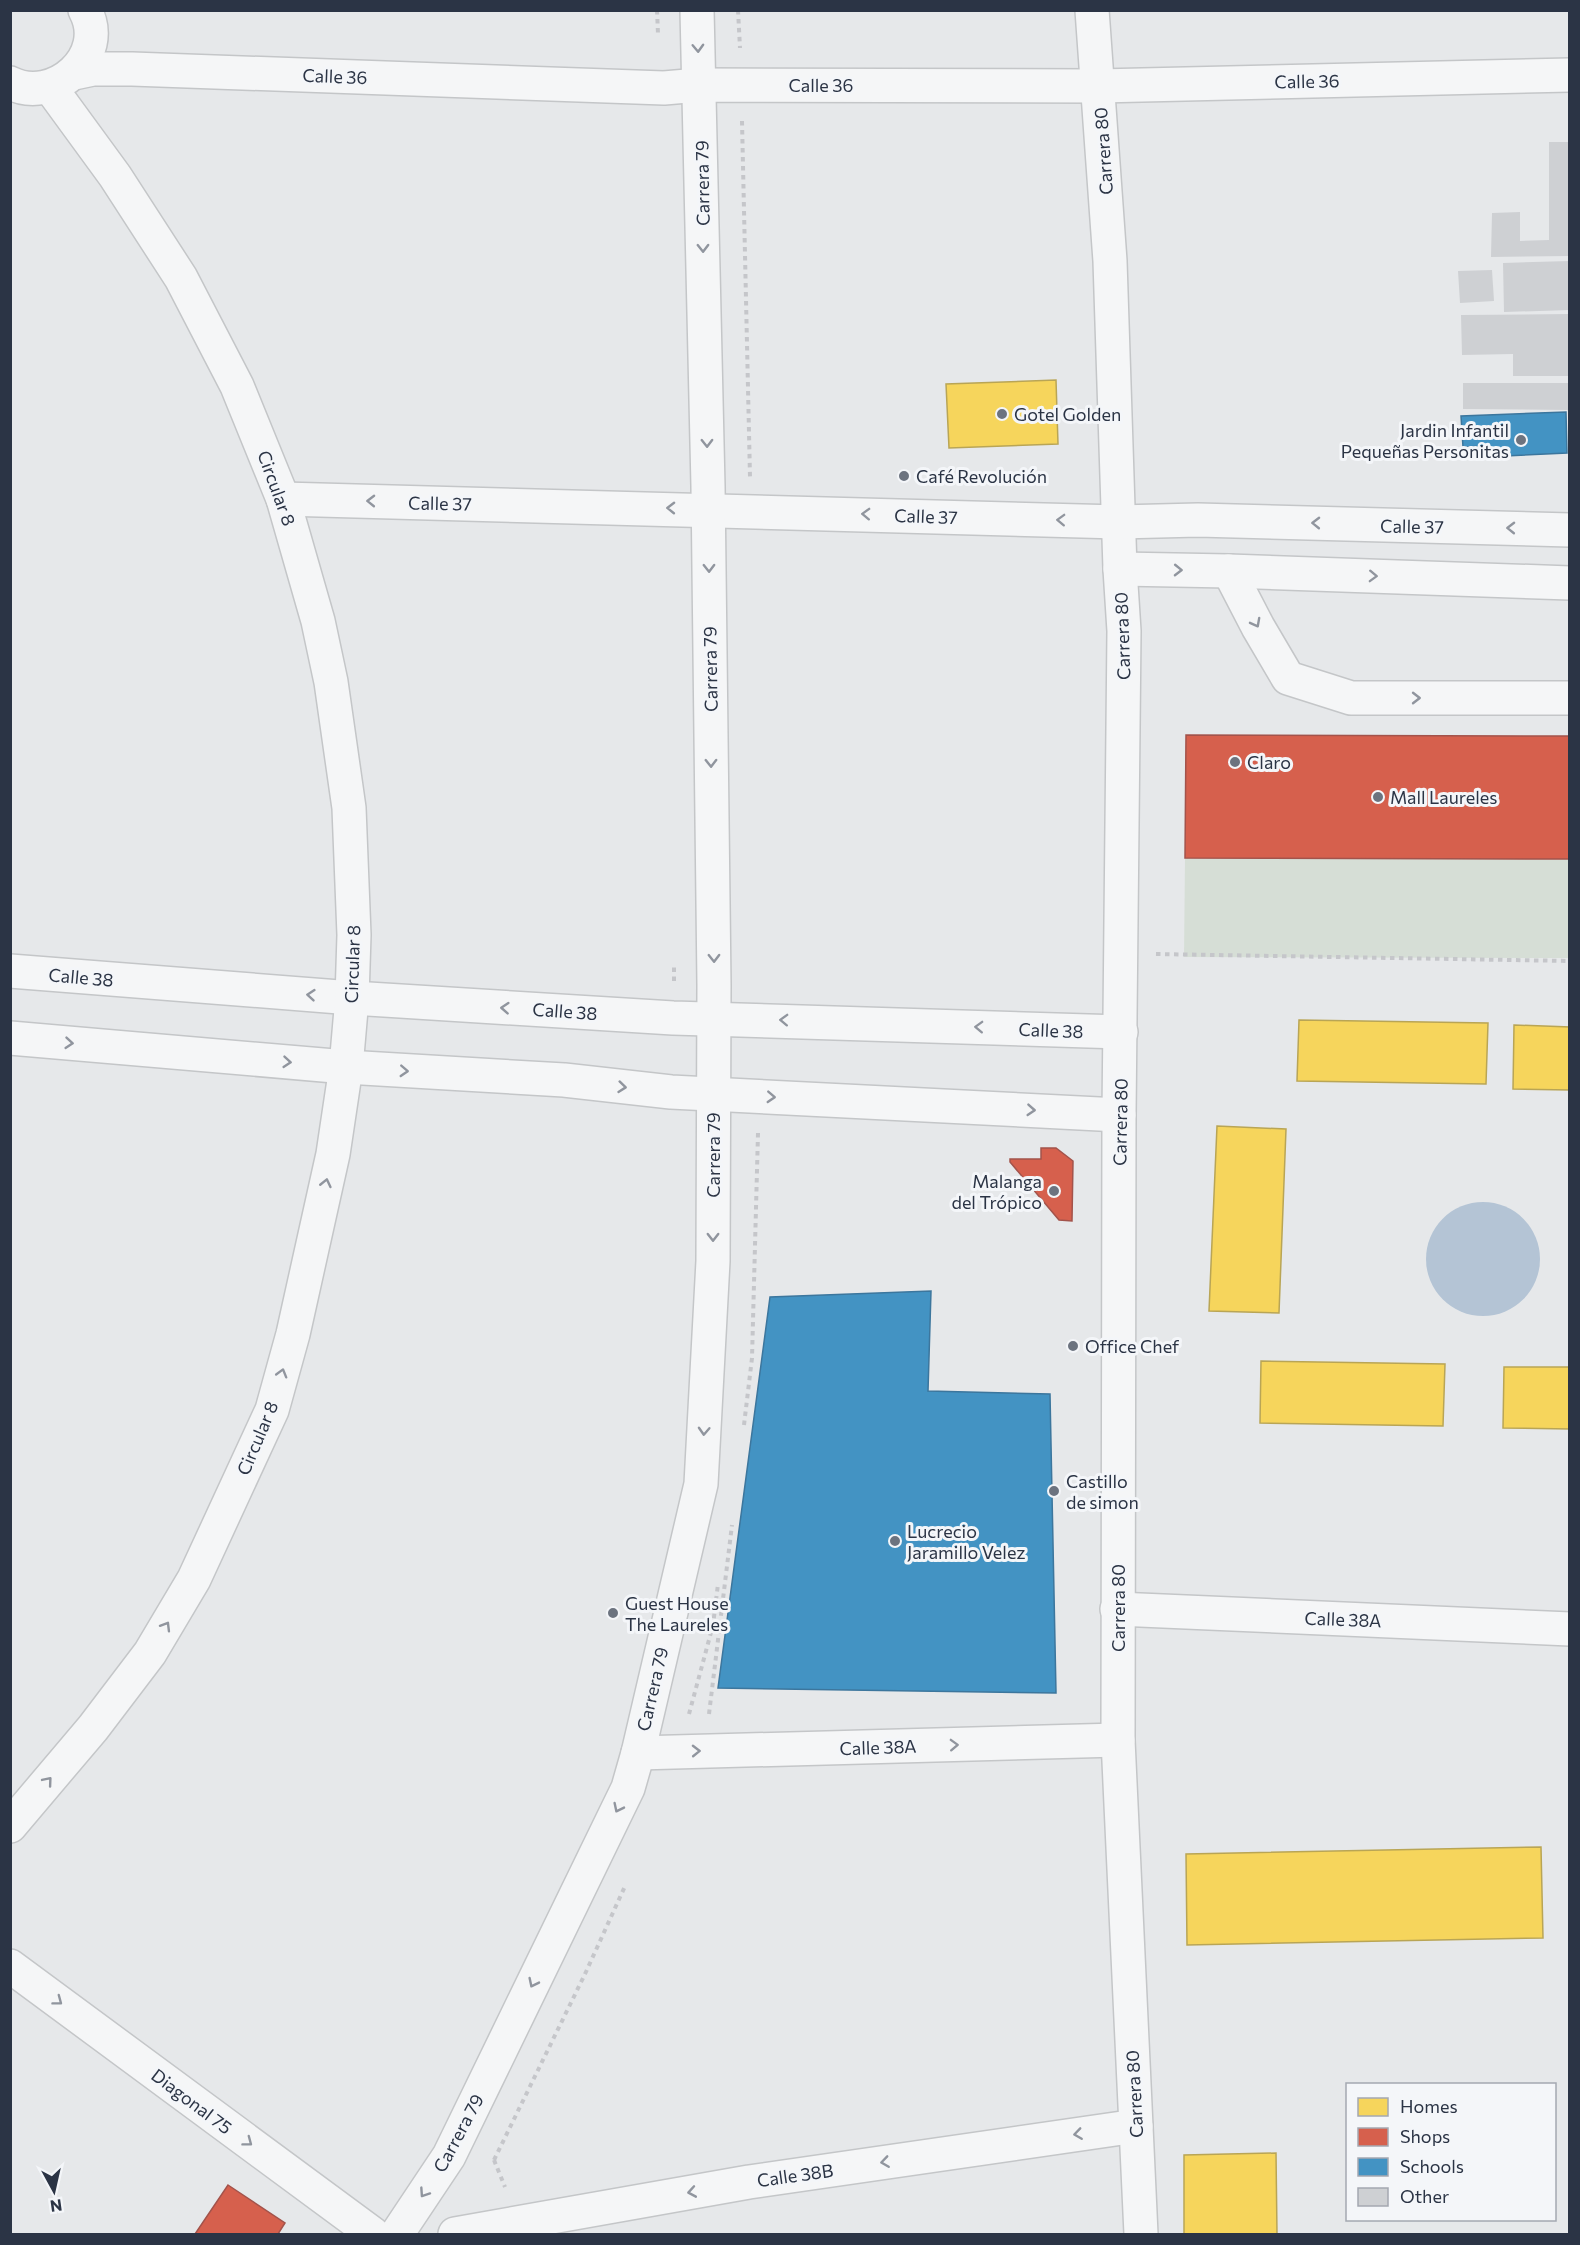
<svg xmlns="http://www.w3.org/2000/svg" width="1580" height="2245" font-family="Commissioner,sans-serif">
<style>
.green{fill:#d6ded6}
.water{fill:#b4c4d5}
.homes{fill:#f6d55c;stroke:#b9a555;stroke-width:1.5}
.shops{fill:#d6604d;stroke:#a3534b;stroke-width:1.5}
.schools{fill:#4393c3;stroke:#3c769d;stroke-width:1.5}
.building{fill:#ced0d3}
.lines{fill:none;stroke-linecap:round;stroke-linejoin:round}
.minor-casing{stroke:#c4c6c8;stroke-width:36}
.path{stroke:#c5c6ca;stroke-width:4;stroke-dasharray:4.5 4.5;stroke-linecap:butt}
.minor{stroke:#f5f6f7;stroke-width:33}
.oneway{stroke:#90959e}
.poi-dot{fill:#6c737f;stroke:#f4f6f9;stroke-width:2}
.labels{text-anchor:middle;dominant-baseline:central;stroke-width:6;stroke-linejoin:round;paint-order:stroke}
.street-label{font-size:18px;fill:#2b3445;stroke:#f4f6f9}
.poi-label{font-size:18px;fill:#2b3445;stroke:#f4f6f9;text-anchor:start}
</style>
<rect width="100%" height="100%" fill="#e6e8ea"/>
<!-- green -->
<path class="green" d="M1185 858 1569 859V958L1184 957Z"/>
<!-- water -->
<circle class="water" cx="1483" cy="1259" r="57"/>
<!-- homes -->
<g class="homes">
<path d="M1056 380 1058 444 949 448 946 384Z"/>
<path d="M1299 1020 1488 1023 1486 1084 1297 1081Z"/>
<path d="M1514 1025 1570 1027V1090L1513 1089Z"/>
<path d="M1217 1126 1286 1129 1279 1313 1209 1311Z"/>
<path d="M1261 1361 1445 1364 1443 1426 1260 1423Z"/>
<path d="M1504 1367H1570V1429L1503 1428Z"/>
<path d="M1541 1847 1543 1938 1187 1945 1186 1854Z"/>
<path d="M1276 2153 1277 2234H1184V2155Z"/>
</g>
<!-- shops -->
<g class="shops">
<path d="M1186 735 1570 736V859L1185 858Z"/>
<path d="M1041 1148H1056L1073 1161 1072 1221 1059 1220 1010 1162V1159H1041Z"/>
<path d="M228 2185 285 2223 278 2234H195Z"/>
</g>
<!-- schools -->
<g class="schools">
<path d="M1566 412 1567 453 1485 457V446L1463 447 1461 416Z"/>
<path d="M931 1291 928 1391 1050 1394 1056 1693 718 1688 770 1297Z"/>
</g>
<!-- building -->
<g class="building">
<path d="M1549 142H1570V256L1491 257 1492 213 1520 212V241L1549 240Z"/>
<path d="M1570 261V310L1504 312 1503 263Z"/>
<path d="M1492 270 1494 301 1460 303 1458 271Z"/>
<path d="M1570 314V376H1513V354L1462 355 1461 315Z"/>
<path d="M1463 383H1570V410L1463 409Z"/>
</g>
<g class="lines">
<defs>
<g id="minor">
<path d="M1092 10 1110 261 1120 569 1124 631 1119 1115 1118 1740 1141 2234"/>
<path d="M74 73 93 69H132L664 88 699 85 1099 86 1570 75"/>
<path d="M10 83C54 105 110 56 85 10"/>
<path d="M283 499 1119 522 1198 520 1570 530"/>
<path d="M1120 569 1229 571 1570 583"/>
<path d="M1229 571 1258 627 1288 678 1351 698H1570"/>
<path d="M10 971 352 998 673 1018 1121 1032"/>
<path d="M10 1038 346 1067 564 1080 671 1092 1119 1115"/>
<path d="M1117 1609 1570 1629"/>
<path d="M638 1753 1118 1740"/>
<path d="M10 1826 93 1728 150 1653 194 1579 272 1410 293 1334 333 1154 346 1067 352 998 354 935 349 808 331 682 318 621 283 499 237 386 181 278 115 176 50 87"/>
<path d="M10 1966 373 2234"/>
<path d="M397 2234 449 2156 628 1788 638 1753 701 1484 713 1261 714 985 708 486 697 10"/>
<path d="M455 2234 749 2182 1136 2126"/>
</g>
</defs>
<!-- minor casing -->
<use href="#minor" class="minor-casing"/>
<!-- path -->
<g class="path">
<path d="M657 10 658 34"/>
<path d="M738 10 740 48"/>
<path d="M742 121 750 477"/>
<path d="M1156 954 1570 961"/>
<path d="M674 981V964"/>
<path d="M744 1425 752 1358 758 1133"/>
<path d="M689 1714 713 1625 718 1584"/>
<path d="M709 1714 732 1525"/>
<path d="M494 2160 585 1974 626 1884"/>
<path d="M494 2160 505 2187"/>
</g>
<!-- minor -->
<use href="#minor" class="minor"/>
</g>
<!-- one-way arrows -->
<defs><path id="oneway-chevron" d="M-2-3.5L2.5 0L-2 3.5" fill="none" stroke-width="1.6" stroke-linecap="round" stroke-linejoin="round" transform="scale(1.5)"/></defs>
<g class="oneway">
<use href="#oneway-chevron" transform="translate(698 48) rotate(88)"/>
<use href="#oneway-chevron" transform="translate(703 248) rotate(89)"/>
<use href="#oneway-chevron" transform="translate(707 443) rotate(89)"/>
<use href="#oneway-chevron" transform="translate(371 501) rotate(-179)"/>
<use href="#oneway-chevron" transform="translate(671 508) rotate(-179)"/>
<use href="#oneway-chevron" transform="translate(866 514) rotate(-178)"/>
<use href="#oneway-chevron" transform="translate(1061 520) rotate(-178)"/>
<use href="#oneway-chevron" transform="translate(1316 523) rotate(-179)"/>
<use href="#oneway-chevron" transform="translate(1511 528) rotate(-179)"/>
<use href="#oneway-chevron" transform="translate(709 568) rotate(89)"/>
<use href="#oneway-chevron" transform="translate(1178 570) rotate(1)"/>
<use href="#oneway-chevron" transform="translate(1373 576) rotate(2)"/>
<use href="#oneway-chevron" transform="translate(1256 623) rotate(62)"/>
<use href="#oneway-chevron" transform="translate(1416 698)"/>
<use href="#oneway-chevron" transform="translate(711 763) rotate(89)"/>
<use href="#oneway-chevron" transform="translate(714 958) rotate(89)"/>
<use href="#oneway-chevron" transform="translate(311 995) rotate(-175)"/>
<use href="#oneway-chevron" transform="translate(505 1008) rotate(-176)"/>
<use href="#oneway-chevron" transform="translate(784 1020) rotate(-178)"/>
<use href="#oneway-chevron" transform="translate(979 1027) rotate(-178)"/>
<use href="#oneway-chevron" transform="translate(69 1043) rotate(5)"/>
<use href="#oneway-chevron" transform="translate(287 1062) rotate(5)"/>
<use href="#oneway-chevron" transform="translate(404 1071) rotate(3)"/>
<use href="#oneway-chevron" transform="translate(622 1087) rotate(6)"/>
<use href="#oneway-chevron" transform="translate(771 1097) rotate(3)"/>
<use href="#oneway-chevron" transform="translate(1031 1110) rotate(4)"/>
<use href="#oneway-chevron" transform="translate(326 1183) rotate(-77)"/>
<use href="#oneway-chevron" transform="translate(713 1237) rotate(90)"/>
<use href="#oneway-chevron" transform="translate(282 1373) rotate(-74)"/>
<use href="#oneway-chevron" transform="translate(704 1431) rotate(93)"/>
<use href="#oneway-chevron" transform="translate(166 1626) rotate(-59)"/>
<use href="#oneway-chevron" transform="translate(954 1745) rotate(-2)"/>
<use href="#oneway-chevron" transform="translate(696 1751) rotate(-1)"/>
<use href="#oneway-chevron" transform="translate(48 1781) rotate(-50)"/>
<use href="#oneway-chevron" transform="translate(618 1808) rotate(116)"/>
<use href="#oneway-chevron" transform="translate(533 1983) rotate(116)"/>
<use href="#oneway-chevron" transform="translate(58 2001) rotate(37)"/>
<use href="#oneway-chevron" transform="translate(1078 2134) rotate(172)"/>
<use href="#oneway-chevron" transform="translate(248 2142) rotate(37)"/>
<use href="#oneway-chevron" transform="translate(885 2162) rotate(172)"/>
<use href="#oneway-chevron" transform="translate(692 2192) rotate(170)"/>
<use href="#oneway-chevron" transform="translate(424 2193) rotate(124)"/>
</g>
<!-- markers -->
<g class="poi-dot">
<circle cx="1002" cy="414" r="6"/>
<circle cx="1521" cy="440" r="6"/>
<circle cx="904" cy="476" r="6"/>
<circle cx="1235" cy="762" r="6"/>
<circle cx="1378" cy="797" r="6"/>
<circle cx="1054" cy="1191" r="6"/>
<circle cx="1073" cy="1346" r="6"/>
<circle cx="1054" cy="1491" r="6"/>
<circle cx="895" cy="1541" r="6"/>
<circle cx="613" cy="1613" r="6"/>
</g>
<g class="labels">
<!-- street labels -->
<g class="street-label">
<text transform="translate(335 76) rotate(2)">Calle 36</text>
<text transform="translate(1307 81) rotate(-1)">Calle 36</text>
<text x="821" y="85">Calle 36</text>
<text transform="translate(1103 151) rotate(-94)">Carrera 80</text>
<text transform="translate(702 183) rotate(-91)">Carrera 79</text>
<text transform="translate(277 488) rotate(70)">Circular 8</text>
<text transform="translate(440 503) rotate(1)">Calle 37</text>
<text transform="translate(926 516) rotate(2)">Calle 37</text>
<text transform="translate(1412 526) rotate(1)">Calle 37</text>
<text transform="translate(1122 636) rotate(-92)">Carrera 80</text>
<text transform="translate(710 669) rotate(-91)">Carrera 79</text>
<text transform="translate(352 964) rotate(-88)">Circular 8</text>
<text transform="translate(81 977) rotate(5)">Calle 38</text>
<text transform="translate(565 1011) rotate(4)">Calle 38</text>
<text transform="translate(1051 1030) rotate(2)">Calle 38</text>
<text transform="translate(1120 1122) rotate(-89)">Carrera 80</text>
<text transform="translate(713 1155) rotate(-90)">Carrera 79</text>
<text transform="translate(257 1438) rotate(-67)">Circular 8</text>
<text transform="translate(1118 1608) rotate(-90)">Carrera 80</text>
<text transform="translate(1343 1619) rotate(2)">Calle 38A</text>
<text transform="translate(652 1689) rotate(-77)">Carrera 79</text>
<text transform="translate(878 1747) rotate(-2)">Calle 38A</text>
<text transform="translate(1134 2094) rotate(-93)">Carrera 80</text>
<text transform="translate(192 2101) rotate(37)">Diagonal 75</text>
<text transform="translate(458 2133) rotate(-62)">Carrera 79</text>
<text transform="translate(795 2175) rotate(-8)">Calle 38B</text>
</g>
<!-- poi labels -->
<g class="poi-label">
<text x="1014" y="414">Gotel Golden</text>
<text x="1509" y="430" text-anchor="end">Jardin Infantil<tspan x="1509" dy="21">Pequeñas Personitas</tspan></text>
<text x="916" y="476">Café Revolución</text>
<text x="1247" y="762">Claro</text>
<text x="1390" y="797">Mall Laureles</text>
<text x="1042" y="1181" text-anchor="end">Malanga<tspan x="1042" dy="21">del Trópico</tspan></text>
<text x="1085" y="1346">Office Chef</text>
<text x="1066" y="1481">Castillo<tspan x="1066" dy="21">de simon</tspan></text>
<text x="907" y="1531">Lucrecio<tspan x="907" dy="21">Jaramillo Velez</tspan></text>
<text x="625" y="1603">Guest House<tspan x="625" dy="21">The Laureles</tspan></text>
</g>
</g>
<!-- border -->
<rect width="1580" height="2245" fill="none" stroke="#2b3445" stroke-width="24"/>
<!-- legend -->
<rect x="1346" y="2083" width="210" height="138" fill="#f4f6f9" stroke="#a4a8b1" stroke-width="1.5"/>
<rect x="1358" y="2098" width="30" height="18" fill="#f6d55c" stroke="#a4a8b1" stroke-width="1.5"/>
<text x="1400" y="2113" font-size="18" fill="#2b3445">Homes</text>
<rect x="1358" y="2128" width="30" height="18" fill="#d6604d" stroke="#a4a8b1" stroke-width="1.5"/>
<text x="1400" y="2143" font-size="18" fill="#2b3445">Shops</text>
<rect x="1358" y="2158" width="30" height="18" fill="#4393c3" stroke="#a4a8b1" stroke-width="1.5"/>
<text x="1400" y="2173" font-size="18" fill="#2b3445">Schools</text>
<rect x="1358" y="2188" width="30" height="18" fill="#ced0d3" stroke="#a4a8b1" stroke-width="1.5"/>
<text x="1400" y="2203" font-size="18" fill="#2b3445">Other</text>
<!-- north arrow -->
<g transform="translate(54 2191) rotate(172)" stroke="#f4f6f9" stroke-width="4.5" paint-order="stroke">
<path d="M0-4.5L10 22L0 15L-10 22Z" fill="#2b3445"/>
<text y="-9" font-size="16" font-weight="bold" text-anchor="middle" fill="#2b3445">N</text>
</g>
</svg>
